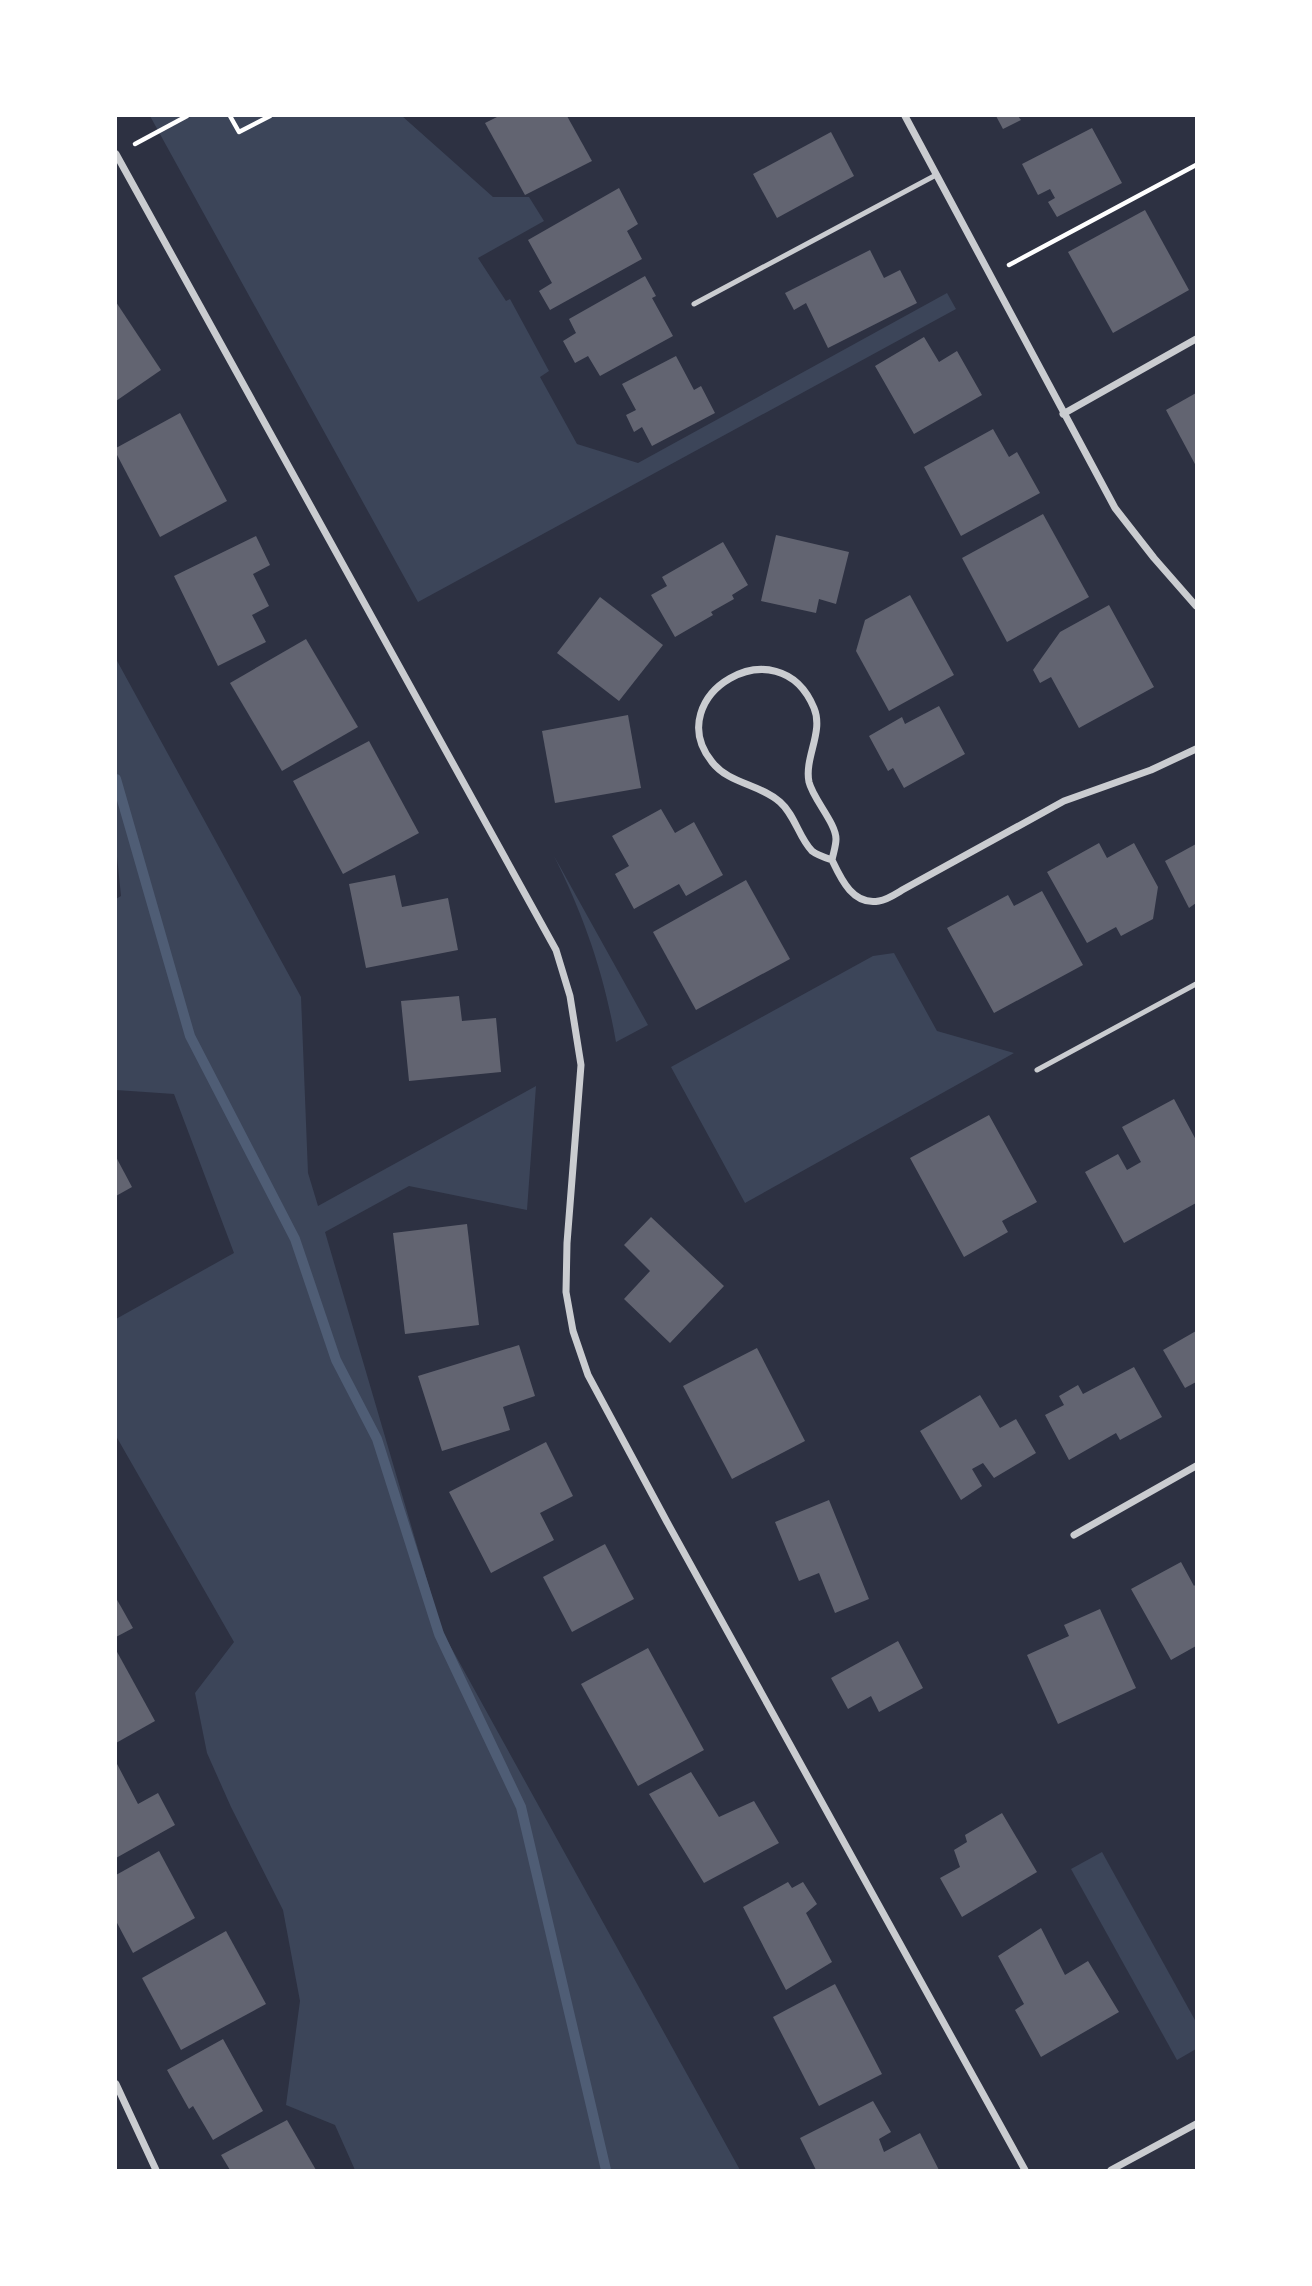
<svg xmlns="http://www.w3.org/2000/svg" width="1312" height="2286" font-family="'Nunito Sans',sans-serif">
<style>
.green{fill:#3c4559}
.lines{fill:none;stroke-linecap:round;stroke-linejoin:round}
.stream{stroke:#4f5d75;stroke-width:10}
.building{fill:#626471}
.path{stroke:#fff;stroke-width:4.5}
.service{stroke:#caccd0;stroke-width:5}
.minor{stroke:#caccd0;stroke-width:7}
</style>
<rect width="100%" height="100%" fill="#2d3142"/>
<!-- green -->
<g class="green">
<path d="M150 116H402L493 197H529L544 221 478 258 506 301 510 299 549 371 540 377 577 444 638 463 947 293 956 309 418 602Z"/>
<path d="M116 659 301 997 308 1173 318 1206 536 1086 527 1210 409 1186 325 1232 442 1631 740 2170H355L335 2125 286 2105 300 2001 283 1910 231 1807 207 1753 195 1693 234 1642 116 1436V1319L234 1253 174 1094 116 1090V899L121 896 116 847Z"/>
<path d="M554 856 648 1025 616 1042C604 974 585 918 554 856Z"/>
<path d="M894 953 937 1031 1014 1053 745 1203 671 1067 873 956Z"/>
<path d="M1102 1852 1196 2022V2049L1177 2060 1071 1869Z"/>
</g>
<g class="lines">
<!-- stream -->
<path class="stream" d="M116 779 190 1036 295 1239 336 1360 377 1439 439 1634 521 1807 606 2170"/>
</g>
<!-- building -->
<g class="building">
<path d="M499 116H567L592 161 525 195 485 123Z"/>
<path d="M996 116H1018L1021 120 1003 129Z"/>
<path d="M1092 128 1122 183 1057 217 1048 202 1055 198 1050 189 1038 195 1022 164Z"/>
<path d="M831 132 854 176 777 218 753 174Z"/>
<path d="M619 188 638 224 627 231 642 259 550 310 539 291 552 283 528 240Z"/>
<path d="M1145 210 1189 290 1113 333 1068 252Z"/>
<path d="M870 250 884 278 900 270 917 303 828 348 806 303 794 310 785 293Z"/>
<path d="M645 276 656 296 652 298 673 336 600 376 588 356 575 363 563 341 576 333 569 319Z"/>
<path d="M116 302 161 370 116 401Z"/>
<path d="M924 337 939 362 957 351 982 395 914 434 875 366Z"/>
<path d="M676 356 694 390 701 386 715 413 652 446 642 427 634 432 626 415 636 410 622 384Z"/>
<path d="M1196 393V466L1166 410Z"/>
<path d="M180 413 227 501 160 537 116 453V448Z"/>
<path d="M993 429 1009 457 1017 452 1040 493 961 536 924 467Z"/>
<path d="M1043 514 1089 597 1007 642 962 558Z"/>
<path d="M776 535 849 552 836 604 819 599 816 613 761 601Z"/>
<path d="M256 536 270 565 253 574 269 606 252 615 266 642 218 666 174 576Z"/>
<path d="M723 542 748 585 732 595 734 599 711 612 713 615 675 637 651 595 667 586 662 577Z"/>
<path d="M910 595 954 675 889 711 856 651 865 620Z"/>
<path d="M600 597 663 645 619 701 557 653Z"/>
<path d="M1109 605 1154 687 1079 728 1051 677 1040 683 1033 670 1060 632Z"/>
<path d="M306 639 358 727 282 771 230 683Z"/>
<path d="M939 706 965 754 904 788 893 768 888 771 869 736 902 717 905 724Z"/>
<path d="M628 715 641 788 555 803 542 731Z"/>
<path d="M369 741 419 833 343 874 293 781Z"/>
<path d="M661 809 675 833 694 822 723 875 686 896 679 884 634 909 615 874 629 866 612 836Z"/>
<path d="M1099 843 1107 858 1134 843 1158 887 1153 919 1121 936 1116 927 1087 943 1047 872Z"/>
<path d="M1196 844V903L1189 908 1165 861Z"/>
<path d="M395 875 402 907 448 898 458 950 366 968 349 884Z"/>
<path d="M746 880 790 959 696 1010 653 932Z"/>
<path d="M1042 891 1083 965 994 1013 947 928 1008 895 1014 906Z"/>
<path d="M459 996 462 1021 496 1018 501 1072 409 1081 401 1001Z"/>
<path d="M1174 1099 1196 1140V1203L1124 1243 1085 1172 1118 1154 1127 1170 1141 1162 1122 1127Z"/>
<path d="M989 1115 1037 1202 1002 1221 1008 1232 964 1257 910 1158Z"/>
<path d="M116 1157 132 1187 116 1196Z"/>
<path d="M651 1217 724 1286 670 1343 624 1299 650 1271 624 1245Z"/>
<path d="M467 1224 479 1325 405 1334 393 1233Z"/>
<path d="M1196 1331V1382L1185 1388 1163 1350Z"/>
<path d="M519 1345 535 1396 503 1407 510 1430 442 1451 418 1376Z"/>
<path d="M757 1348 805 1441 732 1479 683 1386Z"/>
<path d="M1134 1367 1162 1417 1120 1440 1116 1433 1069 1460 1045 1415 1064 1405 1059 1396 1078 1385 1083 1394Z"/>
<path d="M980 1395 1000 1428 1016 1419 1036 1453 994 1478 983 1463 972 1469 982 1486 961 1500 920 1431Z"/>
<path d="M546 1442 573 1496 540 1513 554 1540 491 1573 449 1492Z"/>
<path d="M829 1500 869 1599 835 1613 819 1573 799 1581 775 1522Z"/>
<path d="M605 1544 634 1599 572 1632 543 1577Z"/>
<path d="M1181 1562 1194 1586 1196 1584V1646L1171 1660 1131 1589Z"/>
<path d="M116 1598 133 1628 116 1637Z"/>
<path d="M1100 1609 1136 1688 1058 1724 1027 1655 1069 1636 1064 1625Z"/>
<path d="M898 1641 923 1688 879 1712 871 1696 848 1709 831 1678Z"/>
<path d="M648 1648 704 1750 638 1786 581 1684Z"/>
<path d="M116 1650 155 1721 116 1743Z"/>
<path d="M116 1762 138 1804 158 1793 175 1825 116 1858Z"/>
<path d="M691 1772 719 1817 754 1801 779 1843 704 1883 649 1794Z"/>
<path d="M1002 1813 1037 1872 962 1917 940 1878 960 1867 954 1850 967 1842 965 1835Z"/>
<path d="M159 1851 195 1918 133 1953 116 1921V1875Z"/>
<path d="M788 1882 792 1888 803 1882 817 1904 806 1913 832 1962 786 1990 743 1907Z"/>
<path d="M1041 1928 1065 1975 1088 1961 1119 2012 1041 2057 1015 2010 1024 2004 998 1956Z"/>
<path d="M226 1931 266 2004 181 2050 142 1978Z"/>
<path d="M835 1984 882 2074 819 2106 773 2017Z"/>
<path d="M223 2039 263 2111 213 2140 193 2106 189 2109 167 2070Z"/>
<path d="M873 2101 891 2132 879 2139 884 2152 920 2133 939 2170H816L800 2138Z"/>
<path d="M287 2120 316 2170H230L221 2155Z"/>
</g>
<g class="lines">
<!-- path -->
<g class="path">
<path d="M230 116 239 132 270 116"/>
<path d="M135 144 187 116"/>
<path d="M1009 265 1196 165"/>
</g>
<!-- service -->
<g class="service">
<path d="M694 304 936 175"/>
<path d="M1037 1070 1196 984"/>
</g>
<!-- minor -->
<g class="minor">
<path d="M905 116 1115 508 1154 558 1196 606"/>
<path d="M116 154 556 950 570 996 581 1065 567 1243 566 1292 573 1331 588 1375 667 1522 1025 2170"/>
<path d="M1063 414 1196 339"/>
<path d="M832 860C826 858 817 855 812 851 799 838 795 815 780 802 760 784 729 784 712 762 659 696 779 623 814 708 824 732 804 758 809 782 813 799 836 823 836 839 836 846 833 854 832 860 841 879 853 906 879 901 887 900 897 893 904 889L1064 801 1151 770 1196 749"/>
<path d="M1074 1535 1196 1466"/>
<path d="M116 2084 156 2170"/>
<path d="M1111 2170 1196 2124"/>
</g>
</g>
<!-- border -->
<rect width="1312" height="2286" fill="none" stroke="#ffffff" stroke-width="234"/>
</svg>
